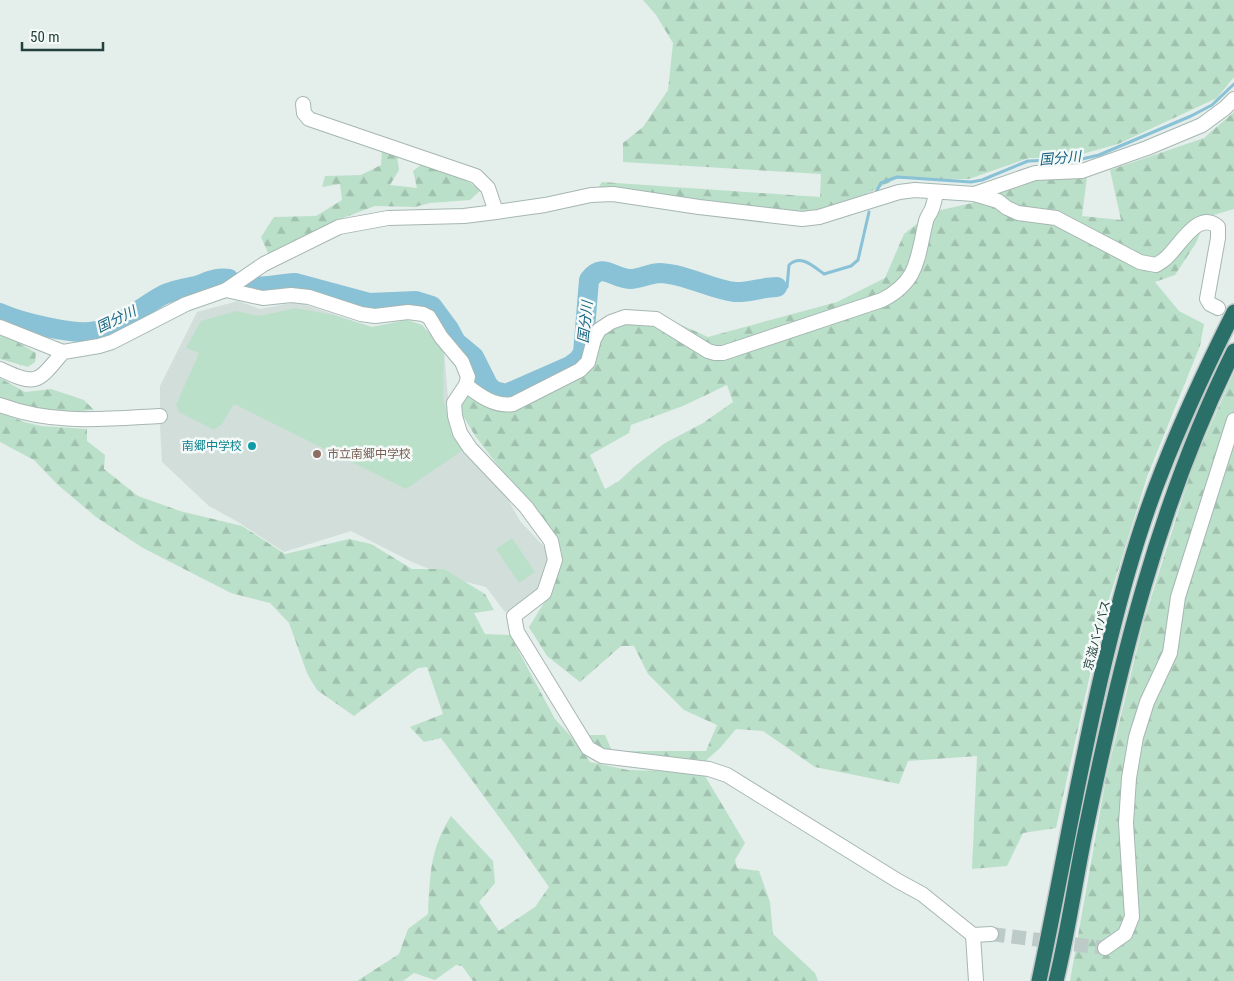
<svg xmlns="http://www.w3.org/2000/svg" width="1234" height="981" font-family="'Roboto Condensed','Noto Sans JP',sans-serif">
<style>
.built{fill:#d2deda}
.forest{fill:url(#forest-firs);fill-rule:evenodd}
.pitch{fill:#bbe0ca}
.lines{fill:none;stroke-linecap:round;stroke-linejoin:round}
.stream{stroke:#89c1d6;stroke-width:3}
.river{stroke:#89c1d6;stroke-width:20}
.minor-tunnel{stroke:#bdcbc8;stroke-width:14;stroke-dasharray:14 7;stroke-linecap:butt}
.minor-casing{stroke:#a6b7b3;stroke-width:16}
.highway-casing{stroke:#c1cac8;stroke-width:18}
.minor{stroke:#fff;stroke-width:14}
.highway{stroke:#2b6f69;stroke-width:15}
.culture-dot{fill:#0f9aa8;stroke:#f5faf8;stroke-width:2}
.education-dot{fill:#8d6e63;stroke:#f5faf8;stroke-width:2}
.labels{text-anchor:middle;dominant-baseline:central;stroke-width:5;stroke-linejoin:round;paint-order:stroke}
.culture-label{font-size:12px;fill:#0d838f;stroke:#f5faf8;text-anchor:end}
.education-label{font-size:12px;fill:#785e54;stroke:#f5faf8;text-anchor:start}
.street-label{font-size:12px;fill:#22413c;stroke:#f5faf8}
.water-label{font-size:14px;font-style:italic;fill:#176381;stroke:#f5faf8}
</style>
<defs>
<pattern id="forest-firs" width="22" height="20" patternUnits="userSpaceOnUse" patternTransform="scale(1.25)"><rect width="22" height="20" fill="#bbe0ca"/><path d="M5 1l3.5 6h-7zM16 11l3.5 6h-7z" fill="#a0c1ae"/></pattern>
</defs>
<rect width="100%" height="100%" fill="#e4eeeb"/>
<!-- built -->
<path class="built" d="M238 301 260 309 297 302 372 327 407 320 422 325 444 350 448 399 456 429 499 483 520 521 549 552 550 558 543 589 524 604 505 612 486 587 454 579 412 562 351 531 284 552 238 522 209 506 162 462 160 425V386L197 312Z"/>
<!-- forest -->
<g class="forest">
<path d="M643 0H1234V77L1217 98 1118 144 1068 158H1029L969 179H896L844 205 815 214 748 208 598 188 602 182 820 197 821 174 623 162V143L643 127 668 90 673 43 656 15Z"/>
<path d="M1234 112V209L1207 217 1196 243 1175 275 1155 282 1179 311 1204 324 1200 346 1147 477 1101 625 1056 828 1023 833 1007 866 972 869 977 756 908 761 899 784 815 767 763 731 736 729 720 748 702 764 604 753 590 744 588 735H605L612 751H706L717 725 684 710 648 674 634 646H621L580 682 547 656 529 627 555 585V540L476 437 458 408 467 395 504 408 587 370 600 340 626 309 655 313 708 337 837 302 885 278 904 234 932 212 972 203 1028 180 1087 177 1082 216 1121 220 1110 170 1204 138ZM727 385 733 402 703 423 665 443 635 466 619 481 605 489 590 455 629 433 631 425 683 406Z"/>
<path d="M382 149 397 155 399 170 390 185 417 188 413 171 422 164 465 180 481 190 470 200 430 203 415 207 375 206 343 218 269 255 261 237 274 217 316 216 342 200 340 184 322 187 325 176 361 175 381 165Z"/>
<path d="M0 332 36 353 35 362 28 367 0 359Z"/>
<path d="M1234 372V981H1070L1106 778 1144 620 1193 465Z"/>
<path d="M0 378 25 392 51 389 84 400 94 410 62 413 36 412 0 400Z"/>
<path d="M0 412 24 422 41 426 87 429V441L105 455 104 469 138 496 180 511 242 526 285 554 349 539 371 544 412 569H444L485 594 494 610 474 613 485 634 510 635 555 719 578 744 590 762 628 770 686 772 705 776 745 843 735 860 737 868 759 871 770 902 773 934 815 973 818 981H473L462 966 456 965 435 980 414 973 403 981H357L399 954 408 929 428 914C430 875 430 849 451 816L493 861 495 883 479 902 499 931 535 907 549 887 513 836 441 738 424 742 410 727 443 714 427 667 418 668 354 716 317 690 307 673 289 623 270 603 231 593 143 548 96 517 58 485 34 460 0 442Z"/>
</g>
<!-- pitch -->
<g class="pitch">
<path d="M296 308 333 315 372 327 407 320 422 325 444 350 443 397 450 429 463 450 406 489 234 404 221 425 214 430 179 412 176 405 199 353 186 348 201 321 236 311 260 316Z"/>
<path d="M512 538 535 572 519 583 496 549Z"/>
</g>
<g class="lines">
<!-- stream -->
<g class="stream">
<path d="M876 192 881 183 897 177 971 182 982 180 1028 161 1082 159 1099 155 1191 116 1212 105 1234 84"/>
<path d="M777 287 783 290 787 287 789 265C801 254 813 266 824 274L851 266 858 260 869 212"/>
</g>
<!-- river -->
<g class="river">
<path d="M244 285C266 289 275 284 295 283L369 303 416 301 432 306 449 329 456 342 474 357 488 385 494 391 506 394 570 366 578 360 583 353 589 280C603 261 613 279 630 279 640 279 650 273 660 273 686 274 710 289 735 292 748 293 763 287 777 287"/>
<path d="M0 313C20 322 75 336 96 331 120 327 142 306 163 295 173 290 186 288 196 286 208 282 216 277 229 279"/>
</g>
<!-- minor-tunnel -->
<path class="minor-tunnel" d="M991 934 1105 948"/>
<defs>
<g id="minor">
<path d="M303 104 304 113 309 119 476 176 488 188 496 212"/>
<path d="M974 194 998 201 1007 208 1018 213 1056 218 1140 262 1156 265C1159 263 1163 261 1166 258 1179 247 1198 209 1218 227V238L1207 299 1210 304 1218 308"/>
<path d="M226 290 263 298 291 295 309 297 361 314 375 316 408 312 423 314 429 317 441 337 462 362 468 377 466 385 454 403 455 416 460 433 470 448 526 507 551 541 555 560 544 593 514 616 517 632 588 748 602 756 709 769 727 775 898 881 922 894 973 935 991 934"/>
<path d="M0 327 63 352"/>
<path d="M0 369C37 387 38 382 63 352L99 346 112 342 186 304 226 290 264 264 339 227 388 218 464 216 496 212 545 205 591 195 613 194 699 207 802 219 819 217 899 192 915 190 974 194 1035 173 1082 171 1147 148 1202 125 1225 108 1234 99"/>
<path d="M466 385C480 396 495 407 513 404L580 370 588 362 594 339 599 330 611 322 625 317 656 319 708 351 715 353H723L882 300C919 281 917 258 926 221 927 217 929 215 931 211 934 205 935 198 936 192"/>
<path d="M0 405C54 425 104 419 160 416"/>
<path d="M973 935 976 981"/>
<path d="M1105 948 1125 934 1132 917 1126 823 1129 778 1136 737 1147 702 1170 653 1178 597 1234 420"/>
</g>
<g id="highway">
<path d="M1039 981C1063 869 1081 755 1109 644 1123 586 1140 526 1162 471 1183 417 1208 364 1234 312"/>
<path d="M1056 981C1068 932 1075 882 1085 833 1119 667 1158 503 1234 351"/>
</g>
</defs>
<!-- minor casing -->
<use href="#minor" class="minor-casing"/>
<!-- highway casing -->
<use href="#highway" class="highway-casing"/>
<!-- minor -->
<use href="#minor" class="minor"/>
<!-- highway -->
<use href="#highway" class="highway"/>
</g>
<!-- markers -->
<circle class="culture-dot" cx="252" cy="446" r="5"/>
<circle class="education-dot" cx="317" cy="454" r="5"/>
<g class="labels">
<!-- culture labels -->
<g class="culture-label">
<text x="242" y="446">南郷中学校</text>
</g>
<!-- education labels -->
<g class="education-label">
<text x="327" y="454">市立南郷中学校</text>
</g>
<!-- street labels -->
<g class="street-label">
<text transform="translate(1097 635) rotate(-75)">京滋バイパス</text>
</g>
<!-- water labels -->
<g class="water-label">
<text transform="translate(1060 158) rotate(-5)">国分川</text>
<text transform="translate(116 319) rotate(-26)">国分川</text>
<text transform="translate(585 322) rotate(-84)">国分川</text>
</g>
</g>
<!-- scale -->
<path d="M22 42v8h81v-8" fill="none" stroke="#22413c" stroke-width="2.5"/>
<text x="30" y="42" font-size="15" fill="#22413c" stroke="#f5faf8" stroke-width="4" paint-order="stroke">50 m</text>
</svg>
